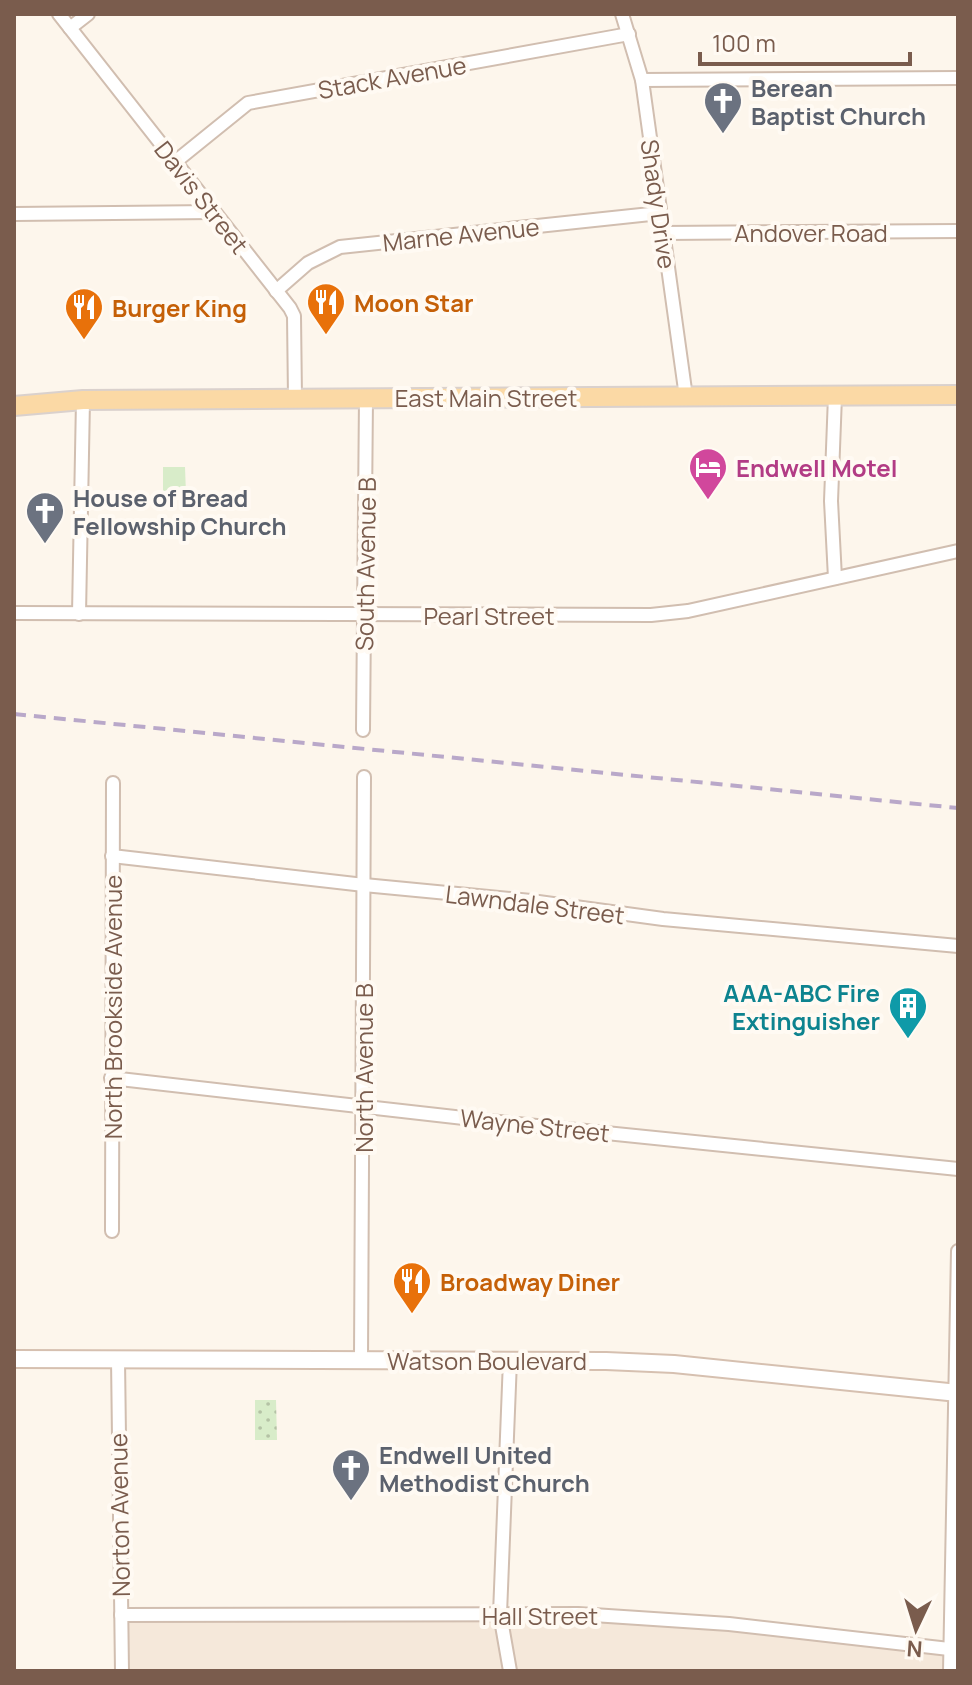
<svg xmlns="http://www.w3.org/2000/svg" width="972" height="1685" font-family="Manrope,sans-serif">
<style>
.residential{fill:#f5e8da}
.green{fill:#d8ecc9}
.garden{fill:url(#garden-dots)}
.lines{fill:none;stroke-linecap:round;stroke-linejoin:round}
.street-casing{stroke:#d1beb0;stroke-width:16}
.secondary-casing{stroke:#d6c0b0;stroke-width:20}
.primary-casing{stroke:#dad1cd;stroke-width:22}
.street{stroke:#fff;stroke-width:12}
.secondary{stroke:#fff;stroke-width:16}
.primary{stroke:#fbd9a5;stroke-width:18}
.rail{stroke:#b9a8c9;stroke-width:4;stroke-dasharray:12 8;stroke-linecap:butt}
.labels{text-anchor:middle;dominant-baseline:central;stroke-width:8;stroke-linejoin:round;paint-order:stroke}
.street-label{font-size:24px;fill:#7a5c4d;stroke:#fffaf3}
.worship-label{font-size:24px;font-weight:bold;fill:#5b616d;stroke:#fffaf3;text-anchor:start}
.food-label{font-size:24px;font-weight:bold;fill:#c56008;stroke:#fffaf3;text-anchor:start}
.hotel-label{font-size:24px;font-weight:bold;fill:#b23c85;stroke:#fffaf3;text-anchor:start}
.culture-label{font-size:24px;font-weight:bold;fill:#0d838f;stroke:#fffaf3;text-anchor:end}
</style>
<defs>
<pattern id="garden-dots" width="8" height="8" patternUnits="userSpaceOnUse" patternTransform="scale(2)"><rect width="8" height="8" fill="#d8ecc9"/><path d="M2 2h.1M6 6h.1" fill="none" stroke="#b4c2a5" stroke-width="1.8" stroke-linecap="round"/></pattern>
</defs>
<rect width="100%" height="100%" fill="#fdf6ec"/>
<!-- residential -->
<path class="residential" d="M121 1615 640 1616 958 1649V1671H122Z"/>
<!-- green -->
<path class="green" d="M163 467H185L186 494 163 493Z"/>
<!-- garden -->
<path class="garden" d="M255 1400H276L277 1440H255Z"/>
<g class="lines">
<defs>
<g id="street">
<path d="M59 14 290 308 294 316 295 398"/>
<path d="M622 14 642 80 686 397"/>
<path d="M70 28 88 14"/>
<path d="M642 80 958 78"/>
<path d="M175 162 248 103 629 34"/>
<path d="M14 214 213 212"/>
<path d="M663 233 958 231"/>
<path d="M276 291 308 263 340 247 660 213"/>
<path d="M835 578 831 501 835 396"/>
<path d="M14 613 651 615 688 611 958 551"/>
<path d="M79 614 83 400"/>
<path d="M363 730 366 398"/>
<path d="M112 856 364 885 531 901 663 919 958 946"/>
<path d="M111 1078 499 1122 958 1169"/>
<path d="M112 1231 113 783"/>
<path d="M118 1359 122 1671"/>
<path d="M361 1359 364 777"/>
<path d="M121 1615 578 1614 729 1624 958 1650"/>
<path d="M510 1671 500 1614 510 1360"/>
<path d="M950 1671 958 1251"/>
</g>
<path id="secondary" d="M14 1359 606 1361 674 1364 958 1393"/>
<path id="primary" d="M14 406 83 400 958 395"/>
</defs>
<!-- street casing -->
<use href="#street" class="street-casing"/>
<!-- secondary casing -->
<use href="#secondary" class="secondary-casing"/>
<!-- primary casing -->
<use href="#primary" class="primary-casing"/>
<!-- street -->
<use href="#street" class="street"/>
<!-- secondary -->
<use href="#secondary" class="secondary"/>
<!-- primary -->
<use href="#primary" class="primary"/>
<!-- rail -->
<path class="rail" d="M14 714 958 808"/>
</g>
<!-- icons -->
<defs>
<symbol id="church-pin" viewBox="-11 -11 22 30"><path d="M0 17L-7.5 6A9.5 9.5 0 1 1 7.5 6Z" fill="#6b7280" stroke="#fffaf3"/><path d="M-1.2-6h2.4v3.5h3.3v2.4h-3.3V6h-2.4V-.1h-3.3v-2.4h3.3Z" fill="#fff"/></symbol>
<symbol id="restaurant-pin" viewBox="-11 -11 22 30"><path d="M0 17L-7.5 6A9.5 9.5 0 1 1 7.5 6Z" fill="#e8710a" stroke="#fffaf3"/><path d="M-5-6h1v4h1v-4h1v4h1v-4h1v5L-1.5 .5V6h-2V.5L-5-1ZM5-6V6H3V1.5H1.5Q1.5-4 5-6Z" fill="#fff"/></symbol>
<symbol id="hotel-pin" viewBox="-11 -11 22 30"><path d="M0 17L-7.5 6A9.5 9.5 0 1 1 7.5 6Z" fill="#d1479c" stroke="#fffaf3"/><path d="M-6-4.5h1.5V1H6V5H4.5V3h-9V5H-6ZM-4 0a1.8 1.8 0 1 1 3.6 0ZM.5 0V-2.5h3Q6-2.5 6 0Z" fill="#fff"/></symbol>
<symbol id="building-pin" viewBox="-11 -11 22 30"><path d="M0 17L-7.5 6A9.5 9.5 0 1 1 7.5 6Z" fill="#0f9aa8" stroke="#fffaf3"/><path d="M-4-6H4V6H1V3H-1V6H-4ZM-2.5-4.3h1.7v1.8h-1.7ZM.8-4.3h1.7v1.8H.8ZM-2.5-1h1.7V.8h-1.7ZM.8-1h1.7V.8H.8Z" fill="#fff"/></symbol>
</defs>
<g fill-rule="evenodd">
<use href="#church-pin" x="701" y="79" width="44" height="60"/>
<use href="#restaurant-pin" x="304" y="280" width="44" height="60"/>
<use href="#restaurant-pin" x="62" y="285" width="44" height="60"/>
<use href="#hotel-pin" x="686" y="445" width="44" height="60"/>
<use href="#church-pin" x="23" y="489" width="44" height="60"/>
<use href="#building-pin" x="886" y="984" width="44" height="60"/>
<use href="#restaurant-pin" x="390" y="1259" width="44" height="60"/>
<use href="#church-pin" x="329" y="1446" width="44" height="60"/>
</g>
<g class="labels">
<!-- street labels -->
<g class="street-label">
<text transform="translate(392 77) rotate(-10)">Stack Avenue</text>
<text transform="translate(202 197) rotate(52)">Davis Street</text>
<text transform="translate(659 204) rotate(82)">Shady Drive</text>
<text x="811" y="232">Andover Road</text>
<text transform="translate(461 234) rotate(-6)">Marne Avenue</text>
<text x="486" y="397">East Main Street</text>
<text transform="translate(365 564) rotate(-89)">South Avenue B</text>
<text x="489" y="615">Pearl Street</text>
<text transform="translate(535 904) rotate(7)">Lawndale Street</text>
<text transform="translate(112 1007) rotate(-90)">North Brookside Avenue</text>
<text transform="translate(363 1068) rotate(-90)">North Avenue B</text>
<text transform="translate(535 1125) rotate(6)">Wayne Street</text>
<text x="487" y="1360">Watson Boulevard</text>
<text transform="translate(119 1515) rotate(-91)">Norton Avenue</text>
<text x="540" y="1615">Hall Street</text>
</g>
<!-- worship labels -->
<g class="worship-label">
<text x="751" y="87">Berean<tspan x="751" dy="28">Baptist Church</tspan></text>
<text x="73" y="497">House of Bread<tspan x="73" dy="28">Fellowship Church</tspan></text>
<text x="379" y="1454">Endwell United<tspan x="379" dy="28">Methodist Church</tspan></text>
</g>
<!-- food labels -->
<g class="food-label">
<text x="354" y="302">Moon Star</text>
<text x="112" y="307">Burger King</text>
<text x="440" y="1281">Broadway Diner</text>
</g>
<!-- hotel labels -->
<g class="hotel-label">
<text x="736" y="467">Endwell Motel</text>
</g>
<!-- culture labels -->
<g class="culture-label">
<text x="880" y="992">AAA-ABC Fire<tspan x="880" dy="28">Extinguisher</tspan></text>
</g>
</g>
<!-- border -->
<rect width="972" height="1685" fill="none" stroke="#7a5c4d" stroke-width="32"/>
<!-- north arrow -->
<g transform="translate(916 1629) rotate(184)" stroke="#fffaf3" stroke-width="6" paint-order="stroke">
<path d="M0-6L14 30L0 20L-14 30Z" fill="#7a5c4d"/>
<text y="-12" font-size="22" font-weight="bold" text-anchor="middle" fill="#7a5c4d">N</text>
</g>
<!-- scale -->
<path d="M700 52v12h210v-12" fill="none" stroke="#7a5c4d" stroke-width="4"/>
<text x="712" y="52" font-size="24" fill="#7a5c4d" stroke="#fffaf3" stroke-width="6" paint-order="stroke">100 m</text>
</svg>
